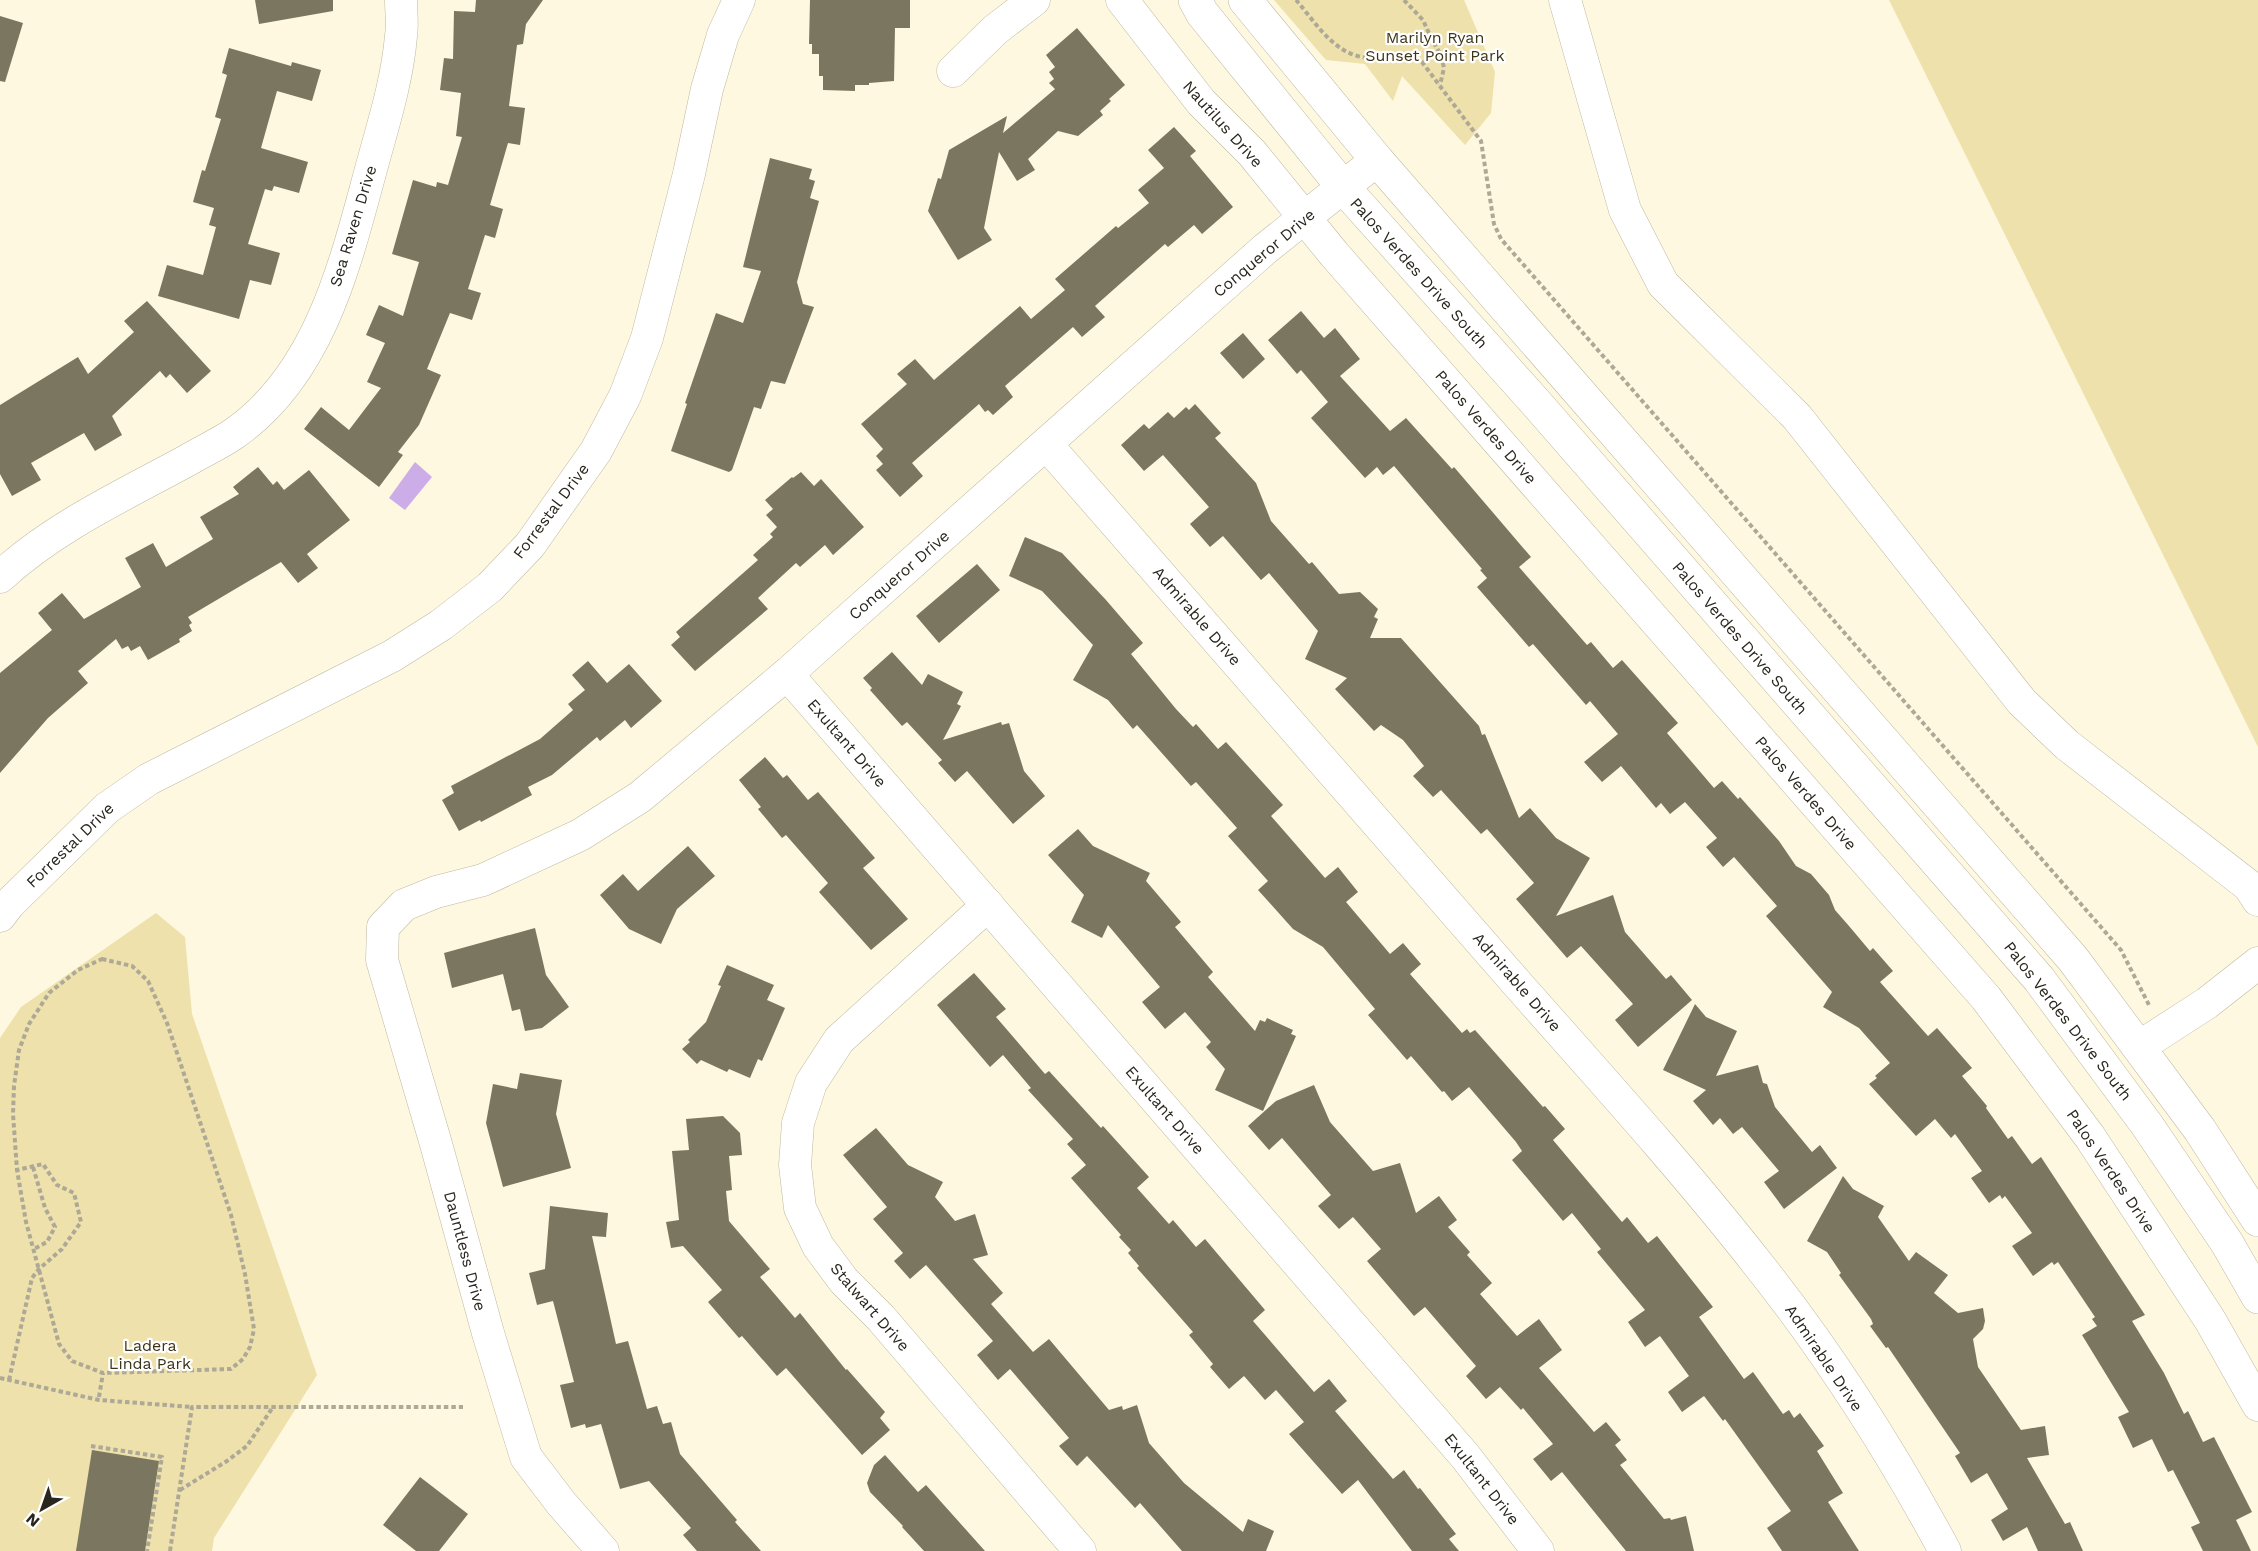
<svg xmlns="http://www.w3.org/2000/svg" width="2258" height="1551" font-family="'Work Sans',sans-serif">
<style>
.green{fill:#eee1ab}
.water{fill:#ccade7}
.building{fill:#7b7660}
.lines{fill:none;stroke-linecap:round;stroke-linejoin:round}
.street-casing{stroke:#bfb9a2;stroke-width:33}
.primary-casing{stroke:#bfb9a2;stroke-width:34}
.path{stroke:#ada996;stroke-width:4;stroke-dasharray:4.5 3;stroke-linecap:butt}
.street{stroke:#fff;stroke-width:32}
.primary{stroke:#fff;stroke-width:33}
.labels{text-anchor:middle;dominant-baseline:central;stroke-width:4.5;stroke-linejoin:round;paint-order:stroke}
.park-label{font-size:16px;fill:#3d3517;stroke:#fff}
.street-label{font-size:16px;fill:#28261d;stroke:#fff}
</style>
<rect width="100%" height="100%" fill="#fef8e0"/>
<!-- green -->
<g class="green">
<path d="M1274 0H1464L1495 72 1491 113 1465 145 1402 76 1393 101 1365 64 1326 60Z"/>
<path d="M1889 0H2258V747Z"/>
<path d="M156 913 185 937 192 1014 317 1375 214 1538 212 1551H0V1038L21 1007Z"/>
</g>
<!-- water -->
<path class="water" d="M415 462 432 477 405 510 389 498Z"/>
<!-- building -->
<g class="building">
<path d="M255 0H333V11L259 24Z"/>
<path d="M476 0H543L526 24 523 44 517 45 509 106 525 108 520 145 508 143 490 205 503 209 495 238 485 235 468 289 481 293 472 320 450 313 427 369 441 375 419 425 398 452 403 455 379 487 304 429 321 407 349 430 381 388 367 382 385 343 366 335 379 305 403 316 419 262 392 254 413 180 436 187 437 182 448 185 462 137 456 136 461 93 440 90 444 58 453 59 454 11 475 12Z"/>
<path d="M810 0H910V28H895L894 81 869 83V85H855V91L823 90V76H819V54H812V44H809Z"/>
<path d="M0 16 23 23 5 82 0 81Z"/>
<path d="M1077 28 1125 85 1109 99 1111 101 1100 111 1103 115 1078 136 1058 131 1028 159 1035 170 1017 181 999 152 984 228 992 240 958 260 928 211 938 178 941 179 949 150 1007 116 1003 133 1055 89 1049 83 1054 79 1049 72 1055 67 1046 55Z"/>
<path d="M229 48 291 66 292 62 321 70 312 101 277 91 261 148 308 162 299 193 274 186 272 191 265 189 248 244 280 253 271 285 250 280 239 319 158 296 167 265 203 275 216 227 209 225 214 208 193 202 202 170 205 171 221 119 215 117 227 75 222 73Z"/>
<path d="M1174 127 1196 151 1190 156 1233 207 1202 234 1194 225 1168 247 1165 244 1095 306 1105 317 1082 337 1073 327 1005 386 1013 397 993 415 988 410 985 412 979 404 912 463 923 476 900 497 876 470 883 464 876 456 883 449 861 424 907 384 897 374 915 359 934 380 1020 306 1031 319 1065 290 1055 279 1116 226 1118 228 1149 203 1138 190 1164 168 1148 150Z"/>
<path d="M770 158 812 169 809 179 815 181 810 198 819 201 797 282 803 304 814 307 785 384 771 381 761 409 754 407 732 470 729 472 671 451 687 404 685 403 716 313 743 323 761 271 743 267Z"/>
<path d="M147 301 211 371 187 393 170 374 166 378 160 371 112 416 122 435 95 451 84 433 31 463 41 480 12 496 0 474V405L78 357 88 374 134 332 124 321Z"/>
<path d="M1301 311 1324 338 1335 328 1360 359 1340 376 1390 431 1406 418 1452 469 1454 467 1531 557 1519 567 1587 645 1591 642 1613 668 1622 660 1678 723 1667 733 1714 788 1722 781 1738 799 1740 797 1779 841 1796 866 1811 874 1829 895 1835 910 1849 926 1870 951 1873 948 1893 971 1880 982 1928 1036 1937 1028 1972 1068 1962 1076 1987 1106 1986 1108 2008 1139 2012 1136 2032 1164 2041 1157 2145 1315 2132 1321 2164 1373 2184 1414 2188 1411 2203 1442 2214 1437 2252 1512 2236 1520 2251 1551H2203L2191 1527 2200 1523 2173 1470 2168 1472 2152 1439 2133 1448 2118 1417 2129 1412 2082 1335 2097 1326 2092 1319 2095 1317 2058 1262 2054 1265 2052 1262 2033 1276 2012 1246 2032 1233 2005 1196 2002 1199 2000 1195 1989 1203 1971 1178 1982 1171 1955 1134 1951 1138 1935 1119 1916 1136 1869 1084 1877 1078 1875 1076 1890 1063 1859 1028 1823 1007 1832 992 1766 916 1777 906 1734 857 1723 867 1706 847 1717 838 1685 802 1670 814 1661 803 1656 808 1621 766 1602 782 1584 762 1618 734 1590 701 1586 705 1533 644 1529 647 1477 587 1487 578 1480 570 1482 569 1394 466 1383 475 1377 467 1365 478 1311 418 1328 402 1301 370 1297 374 1268 340Z"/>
<path d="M1243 333 1265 359 1243 379 1220 353Z"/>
<path d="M1195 404 1221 433 1215 438 1256 483 1271 521 1309 564 1312 562 1339 594 1360 592 1378 609 1374 617 1378 619 1370 638H1401L1479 726 1482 735 1485 734 1519 818 1530 808 1556 838 1590 858 1556 916 1613 895 1625 932 1666 979 1671 975 1692 1000 1638 1047 1615 1020 1633 1004 1581 946 1567 958 1516 899 1534 883 1487 829 1481 834 1441 790 1433 797 1413 776 1424 766 1403 740 1381 725 1374 731 1335 689 1347 678 1305 659 1318 631 1269 573 1261 580 1223 536 1210 547 1190 524 1209 507 1163 455 1144 471 1121 445 1144 424 1149 429 1168 412 1174 418 1186 407 1189 410Z"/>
<path d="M258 467 273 485 277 481 284 490 309 470 350 520 307 554 318 568 298 583 281 562 188 617 192 623 189 625 192 631 179 639 180 642 148 660 140 646 131 651 128 646 122 649 116 639 78 671 88 683 48 718 0 773V673L52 630 38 613 62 593 84 619 141 587 125 558 153 543 166 567 213 539 200 517 239 494 233 487Z"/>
<path d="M801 472 814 486 821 479 864 527 833 555 825 545 800 567 796 563 758 598 768 609 695 671 671 645 680 637 676 632 758 560 753 555 773 537 770 534 777 527 766 515 773 509 765 500 792 477 793 478Z"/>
<path d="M1025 537 1062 553 1106 600 1143 643 1131 654 1176 709 1193 727 1196 724 1218 749 1226 742 1283 805 1271 816 1325 878 1338 867 1358 892 1346 902 1390 954 1403 943 1421 964 1410 974 1462 1033 1467 1029 1470 1033 1475 1030 1543 1107 1545 1106 1565 1129 1553 1140 1622 1222 1627 1217 1648 1243 1657 1236 1713 1307 1699 1317 1744 1379 1753 1372 1783 1414 1789 1410 1794 1418 1800 1413 1824 1446 1817 1451 1843 1493 1828 1502 1859 1551H1782L1767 1528 1791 1511 1725 1419 1723 1421 1704 1396 1682 1412 1668 1392 1689 1376 1660 1336 1645 1347 1628 1322 1645 1310 1597 1252 1601 1249 1572 1213 1563 1221 1512 1160 1522 1151 1516 1142 1469 1087 1452 1101 1444 1091 1442 1092 1411 1056 1407 1060 1368 1015 1375 1009 1323 947 1293 929 1258 890 1268 881 1228 836 1237 828 1196 782 1191 786 1137 725 1133 729 1108 700 1073 680 1093 645 1042 591 1009 576Z"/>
<path d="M977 564 1000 590 939 643 916 616Z"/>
<path d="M892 652 922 685 928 674 963 692 957 704 961 706 943 740 1001 722 1002 725 1009 723 1024 771 1045 796 1013 824 967 771 955 782 938 763 942 760 907 722 902 726 870 690 872 688 863 678Z"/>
<path d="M588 661 607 683 629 664 662 701 631 728 625 720 600 741 597 737 552 775 528 787 532 795 481 822 480 820 459 831 442 800 454 793 451 786 540 739 573 710 568 704 585 690 572 675Z"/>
<path d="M765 757 783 778 787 775 808 800 818 792 875 858 863 868 908 919 871 950 819 892 828 883 786 835 782 838 758 809 761 807 739 780Z"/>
<path d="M1078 829 1093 846 1150 873 1146 881 1181 922 1175 927 1213 972 1208 977 1255 1031 1260 1020 1265 1022 1267 1018 1293 1030 1291 1034 1296 1036 1263 1111 1215 1090 1225 1069 1206 1047 1211 1042 1185 1012 1165 1029 1142 1002 1160 987 1108 925 1102 938 1071 922 1084 895 1048 855Z"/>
<path d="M688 846 715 876 677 909 661 944 629 929 600 895 623 874 638 891Z"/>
<path d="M535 928 546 975 569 1007 542 1028 525 1031 520 1009 512 1011 503 974 452 988 444 953Z"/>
<path d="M727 965 774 985 767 1000 785 1008 762 1061 758 1059 750 1078 729 1069 727 1072 701 1060 697 1064 682 1049 690 1042 688 1040 706 1022 721 986 718 985Z"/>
<path d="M974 973 1006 1009 996 1017 1045 1074 1049 1071 1101 1128 1103 1126 1149 1177 1137 1188 1169 1224 1173 1220 1196 1247 1205 1239 1265 1310 1253 1321 1314 1392 1329 1379 1347 1401 1335 1411 1393 1479 1404 1470 1418 1489 1420 1488 1456 1534 1449 1539 1459 1551H1412L1358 1480 1342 1494 1289 1434 1304 1422 1276 1390 1265 1400 1244 1376 1229 1389 1210 1367 1213 1364 1189 1335 1193 1332 1137 1268 1139 1266 1128 1253 1131 1250 1119 1237 1121 1235 1071 1178 1086 1165 1067 1144 1073 1139 1028 1090 1031 1088 1003 1055 990 1067 937 1005Z"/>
<path d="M1695 1004 1706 1017 1737 1031 1716 1076 1758 1065 1763 1083 1767 1084 1775 1107 1812 1152 1820 1145 1837 1168 1784 1209 1764 1182 1779 1171 1742 1127 1733 1134 1720 1118 1713 1125 1693 1101 1706 1090 1663 1070Z"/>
<path d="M520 1073 562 1080 556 1114 571 1168 503 1187 486 1123 493 1084 517 1089Z"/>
<path d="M1314 1085 1330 1122 1373 1171 1400 1163 1416 1213 1439 1196 1457 1220 1448 1227 1470 1252 1467 1255 1492 1283 1480 1294 1517 1336 1539 1319 1562 1350 1539 1368 1594 1432 1606 1422 1621 1440 1615 1445 1627 1460 1620 1465 1664 1519 1670 1518 1671 1520 1686 1516 1694 1551H1626L1562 1472 1551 1481 1533 1459 1553 1444 1523 1408 1521 1410 1500 1387 1486 1399 1466 1376 1476 1366 1425 1307 1414 1316 1367 1261 1381 1249 1353 1217 1339 1229 1318 1206 1331 1195 1282 1138 1269 1150 1248 1126 1276 1101Z"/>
<path d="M723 1116 740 1133 742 1155 729 1156 732 1190 726 1191 729 1221 770 1269 760 1277 795 1318 800 1313 846 1370 847 1369 885 1412 880 1418 890 1430 862 1455 786 1368 777 1376 742 1336 739 1338 708 1302 722 1290 683 1246 671 1248 666 1222 679 1220 672 1151 689 1150 686 1119Z"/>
<path d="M876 1128 908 1165 943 1182 935 1197 955 1221 975 1214 988 1255 973 1259 1003 1293 991 1304 1033 1352 1049 1339 1109 1410 1122 1406 1123 1410 1137 1405 1149 1443 1184 1483 1243 1532 1248 1519 1274 1531 1266 1551H1182L1140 1503 1135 1508 1087 1456 1077 1466 1059 1446 1069 1438 1010 1369 998 1380 977 1355 993 1341 926 1265 910 1279 894 1261 903 1253 873 1219 887 1207 843 1155Z"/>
<path d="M1843 1176 1853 1189 1884 1206 1878 1217 1909 1261 1916 1252 1948 1275 1934 1293 1958 1313 1983 1308 1985 1321 1983 1329 1973 1339 1978 1367 2021 1430 2045 1426 2049 1455 2027 1458 2065 1524 2070 1522 2083 1551H2038L2027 1527 2003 1541 1991 1520 2008 1509 1987 1473 1971 1483 1955 1456 1960 1453 1888 1347 1886 1348 1870 1326 1873 1324 1871 1319 1839 1275 1841 1273 1827 1252 1807 1241Z"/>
<path d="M550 1206 608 1213 606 1237 592 1236 616 1344 628 1341 647 1409 657 1406 663 1424 671 1422 680 1454 737 1520 735 1522 761 1551H697L683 1535 691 1528 649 1481 620 1489 601 1424 586 1428 585 1424 571 1428 560 1385 574 1382 553 1301 537 1305 529 1273 545 1269Z"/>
<path d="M92 1450 159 1461 145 1551H76Z"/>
<path d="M885 1455 918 1492 926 1485 985 1551H924L902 1527 903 1526 870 1492 867 1483 874 1465Z"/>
<path d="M420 1477 468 1514 439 1551H416L383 1525Z"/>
</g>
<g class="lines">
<defs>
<g id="street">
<path d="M1122 0 1201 102 1252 153 1334 254 1986 998 2090 1137 2210 1320 2258 1405"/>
<path d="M1565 0 1625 210 1663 284 1797 417 2022 702 2067 745 2249 886 2258 900"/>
<path d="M953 71 995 30 1034 0"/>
<path d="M1047 445C1203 623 1359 801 1514 980 1596 1073 1680 1165 1757 1263 1828 1352 1891 1451 1945 1551"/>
<path d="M0 577C54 527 124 495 188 460 203 451 221 443 235 433 319 374 345 265 370 173 382 128 397 83 401 36 403 24 401 12 401 0"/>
<path d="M787 674 1465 1456 1538 1551"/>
<path d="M988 905 839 1040 811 1083 798 1123 795 1165 800 1208 818 1246 844 1281 881 1318 1080 1551"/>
<path d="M0 916 9 904 107 808 149 779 392 656 441 625 490 587 530 545 596 451 625 396 647 338 689 174 707 89 723 35 739 0"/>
<path d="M2139 1047 2207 1003 2258 963"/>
<path d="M603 1551 561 1503 526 1457 488 1333 436 1144 382 960 383 927 404 905 436 892 483 880 580 835 640 797 787 674 1265 249 1377 160"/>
</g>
<g id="primary">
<path d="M1195 0 1202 13 1343 187 1537 404 2039 979 2147 1125 2227 1243 2258 1297"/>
<path d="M1245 0 1377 160 2073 959 2200 1130 2258 1220"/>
</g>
</defs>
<!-- street casing -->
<use href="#street" class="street-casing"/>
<!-- primary casing -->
<use href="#primary" class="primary-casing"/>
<!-- path -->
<g class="path">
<path d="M1296 0C1317 24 1336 58 1372 58 1392 58 1404 51 1422 62L1481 141 1494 224 1501 239 2121 950 2150 1007"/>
<path d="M1404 0 1423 20 1432 40 1441 55 1444 68 1440 85"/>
<path d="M102 959 132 966 148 981 167 1023 231 1215 245 1274 254 1329 250 1347 243 1359 231 1369 103 1373 72 1361 59 1344 26 1222 17 1170 13 1114 14 1086 19 1050 29 1024 49 993 78 970Z"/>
<path d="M33 1167 45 1208 55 1227 47 1242 34 1249"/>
<path d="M0 1378 99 1400 192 1407"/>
<path d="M9 1380 32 1278 39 1269 62 1249 81 1222 74 1193 57 1185 43 1164 17 1170"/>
<path d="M99 1397 103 1373"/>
<path d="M91 1446 162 1457 147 1551"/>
<path d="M180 1490 227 1461 247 1446 273 1407"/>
<path d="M170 1551 192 1407H463"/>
</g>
<!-- street -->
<use href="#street" class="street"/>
<!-- primary -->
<use href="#primary" class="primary"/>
</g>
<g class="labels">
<!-- park labels -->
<g class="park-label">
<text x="1435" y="37">Marilyn Ryan<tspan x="1435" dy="18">Sunset Point Park</tspan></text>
<text x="150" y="1345">Ladera<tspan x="150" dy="18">Linda Park</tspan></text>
</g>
<!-- street labels -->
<g class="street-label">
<text transform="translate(1223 124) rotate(48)">Nautilus Drive</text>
<text transform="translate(353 226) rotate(-73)">Sea Raven Drive</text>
<text transform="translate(1264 253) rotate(-40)">Conqueror Drive</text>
<text transform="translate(1419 273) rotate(48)">Palos Verdes Drive South</text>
<text transform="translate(1486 427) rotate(49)">Palos Verdes Drive</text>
<text transform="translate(551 511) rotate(-53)">Forrestal Drive</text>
<text transform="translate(899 575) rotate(-41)">Conqueror Drive</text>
<text transform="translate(1197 616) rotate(49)">Admirable Drive</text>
<text transform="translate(1740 638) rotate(49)">Palos Verdes Drive South</text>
<text transform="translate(847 743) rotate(49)">Exultant Drive</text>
<text transform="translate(1806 793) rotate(49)">Palos Verdes Drive</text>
<text transform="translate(70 845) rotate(-44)">Forrestal Drive</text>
<text transform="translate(1517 982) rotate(49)">Admirable Drive</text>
<text transform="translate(2068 1021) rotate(52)">Palos Verdes Drive South</text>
<text transform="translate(1165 1110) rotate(49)">Exultant Drive</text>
<text transform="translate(2111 1171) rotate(56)">Palos Verdes Drive</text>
<text transform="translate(465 1251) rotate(75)">Dauntless Drive</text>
<text transform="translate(870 1307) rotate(49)">Stalwart Drive</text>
<text transform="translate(1824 1358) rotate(56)">Admirable Drive</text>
<text transform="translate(1482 1479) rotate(52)">Exultant Drive</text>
</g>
</g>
<!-- north arrow -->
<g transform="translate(42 1509) rotate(220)" stroke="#ffffff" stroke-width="4.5" paint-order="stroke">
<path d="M0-4.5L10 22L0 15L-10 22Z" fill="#28261d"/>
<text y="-9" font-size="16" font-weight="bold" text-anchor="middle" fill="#28261d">N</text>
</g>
</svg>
